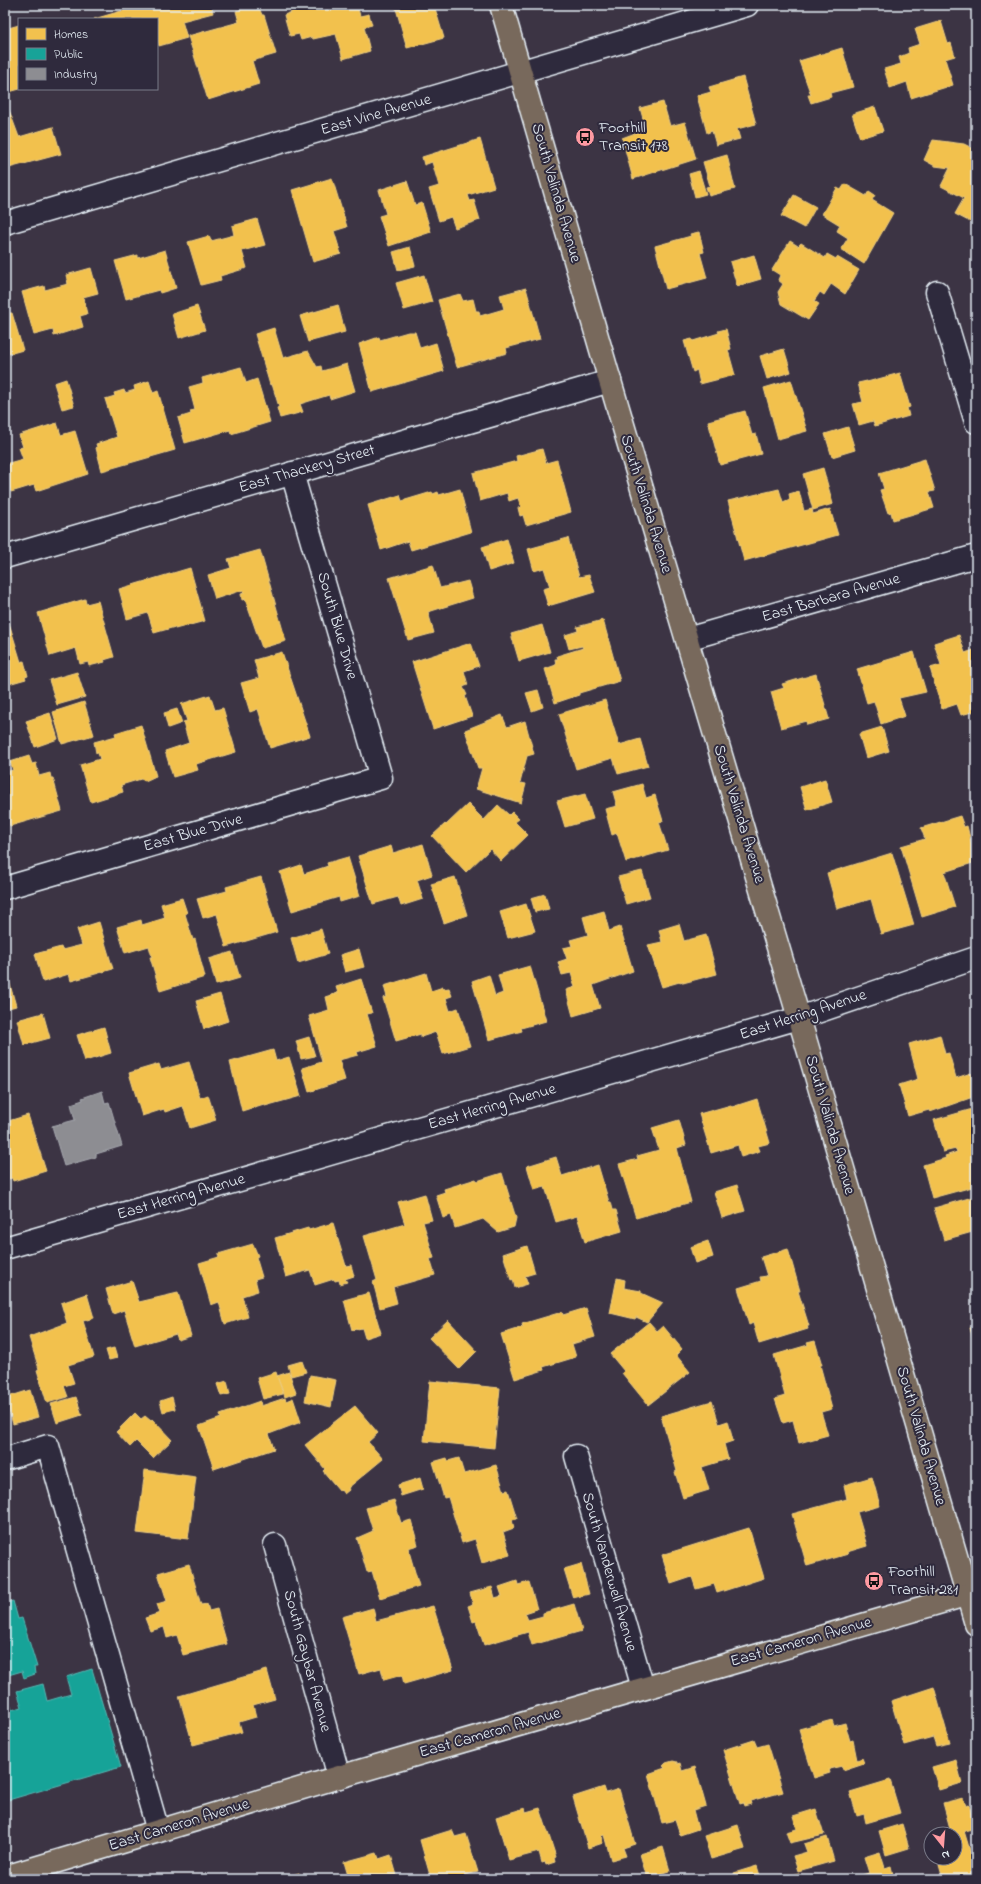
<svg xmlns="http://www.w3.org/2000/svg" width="981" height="1884" font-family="'Indie Flower',sans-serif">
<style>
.homes{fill:#f2c14e;stroke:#efcf81}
.public{fill:#17a398;stroke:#56bab5}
.industry{fill:#8d8d92;stroke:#a8abb1}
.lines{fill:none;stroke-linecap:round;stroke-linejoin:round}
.minor-casing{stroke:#e8f1f8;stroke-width:25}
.major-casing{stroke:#e8f1f8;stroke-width:25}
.minor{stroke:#2f2a3d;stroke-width:22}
.major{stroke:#78695c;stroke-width:22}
.labels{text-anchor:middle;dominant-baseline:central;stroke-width:4;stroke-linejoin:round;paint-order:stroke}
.street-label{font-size:16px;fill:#e8f1f8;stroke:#2f2a3d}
.poi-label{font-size:16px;fill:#e8f1f8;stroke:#2f2a3d;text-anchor:start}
</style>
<rect width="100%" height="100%" fill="#3c3444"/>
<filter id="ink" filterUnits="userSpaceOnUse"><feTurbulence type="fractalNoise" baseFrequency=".025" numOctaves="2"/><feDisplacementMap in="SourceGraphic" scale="8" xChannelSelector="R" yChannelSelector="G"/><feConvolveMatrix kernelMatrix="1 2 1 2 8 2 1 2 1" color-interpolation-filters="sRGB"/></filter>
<g filter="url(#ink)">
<!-- homes -->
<g class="homes">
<path d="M127 5H211L213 13 182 21 187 38 159 46 157 40V19H94L128 9Z"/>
<path d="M258 5 262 15H264L276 54 252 61 259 84 208 100 188 36 239 22 236 11Z"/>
<path d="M292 5H357L360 16 369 14 372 25 364 27 370 51 343 59 336 34 313 39 312 37 301 40 299 34 290 36 284 15 292 12Z"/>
<path d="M395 5H434L444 38 407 48Z"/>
<path d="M941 21 948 44 951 43 955 56 945 59 953 85 911 98 907 82 890 88 884 69 901 64 899 57 909 53 908 48 920 44 915 29Z"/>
<path d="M19 25 20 89 5 93V29Z"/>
<path d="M842 48 853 87 830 93 831 97 811 103 808 95H811L799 61Z"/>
<path d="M743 77 756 124 737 129 740 139 716 145 712 131 707 133 697 96 711 92 709 87Z"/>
<path d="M663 102 670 126 685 122 696 159 633 179 622 138 646 129 640 108Z"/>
<path d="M875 107 883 131 860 138 852 114Z"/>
<path d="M9 110 19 137 53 127 61 154 5 169V112Z"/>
<path d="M480 139 494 187 468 195 470 201 474 200 480 220 455 228 451 217 439 221 429 189 439 186 432 162 424 165 422 157Z"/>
<path d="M933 140 964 144 976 150V225L955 214 964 198 941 186 950 168 935 166 924 160Z"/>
<path d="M727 155 735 189 709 196 706 187 710 186 703 162Z"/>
<path d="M699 171 706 194 695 197 689 174Z"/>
<path d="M332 178 347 227 334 231 341 254 313 262 292 190Z"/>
<path d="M407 181 415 205 422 203 431 232 389 246 379 216 386 214 379 190Z"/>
<path d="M845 184 866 196 869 191 875 195 872 200 893 213 864 264 841 249 848 238 837 231 840 225 822 214 837 188 841 190Z"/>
<path d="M794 195 816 207 804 228 781 216Z"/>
<path d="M257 219 265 245 242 251 247 268 220 276 221 280 201 285 188 242 209 236 211 241 234 235 232 226Z"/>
<path d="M699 232 704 252 700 253 707 278 666 289 655 246 691 236 690 234Z"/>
<path d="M790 241 798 246 801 243 825 258 827 254 836 259 837 257 859 270 845 294 831 284 824 295 820 292 814 301 819 304 808 320 781 304 778 292 783 284 778 280 780 275 772 270Z"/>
<path d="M410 247 415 266 398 270 393 252Z"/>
<path d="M165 250 176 288 160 293 159 290 126 299 115 261 138 255V258Z"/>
<path d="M754 255 761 279 737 286 730 262Z"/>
<path d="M91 268 98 293 83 297 87 314 80 316 83 327 54 336 53 330 34 335 22 292 44 286 45 290 68 284 66 275Z"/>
<path d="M424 275 432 302 404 310 396 283Z"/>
<path d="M526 288 540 339 506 348 507 353 457 367 438 300 460 294 463 301 473 299 476 311H479L480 316 504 309 500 295Z"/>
<path d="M5 301 9 313H12L23 350 5 355Z"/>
<path d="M338 305 345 332 308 342 300 316Z"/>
<path d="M197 306 205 330 179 338 172 314Z"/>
<path d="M274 328 283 358 308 351 317 367 321 366 322 371 347 364 355 391 330 399 329 395 300 404 303 412 280 418 277 408 279 407 272 384 270 385 255 334Z"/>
<path d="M726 329 731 349 728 350 735 375 700 384 697 370 693 372 684 341 692 339 693 341 719 333 718 331Z"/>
<path d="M408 332H415L420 348 436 343 444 371 372 392 359 344 379 337 380 340Z"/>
<path d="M784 349 791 372 767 379 760 356Z"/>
<path d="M241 367 246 383 257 379 270 422 231 434 230 430 185 443 178 418 191 414 190 411 195 410 189 387 203 383 202 378Z"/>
<path d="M900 373 910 407 907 408 909 416 875 426 873 421 859 425 853 404 863 402 858 383 867 381V382Z"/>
<path d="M66 379 74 406 62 409 54 383Z"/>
<path d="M791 380 807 431 778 439 764 388Z"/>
<path d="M149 381 153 393 158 391 175 450 102 471 96 448 97 447 96 444 117 437 105 399 115 396 114 393 124 390 125 393 135 390 134 386Z"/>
<path d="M745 411 752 435 756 434 761 454 720 465 708 421Z"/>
<path d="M57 423 61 435 75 431 88 474 36 491 34 485 11 492 5 472V464L23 459 19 448 23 447 19 435Z"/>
<path d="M848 427 855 450 832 457 825 434Z"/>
<path d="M542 449 546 463 557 460 571 512 526 525 523 515 520 516 518 508 521 507 518 498 509 501 507 493 480 501 473 473 517 461 516 456Z"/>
<path d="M925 459 935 491 929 492 934 508 893 520 891 512 888 513 880 490 884 489 879 473Z"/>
<path d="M823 468 833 504 813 510 803 474Z"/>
<path d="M460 489 471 532 411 550 408 541 381 550 368 505 400 495 402 501 432 492 433 494 438 492 439 495Z"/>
<path d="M779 489 783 502 790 499 789 494 799 491 804 511 812 509 813 514 830 509 838 535 744 561 728 501Z"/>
<path d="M568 538 579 577 589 575 595 592 548 606 543 589 550 587 544 568 534 571 528 549Z"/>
<path d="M507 539 514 563 489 571 482 547Z"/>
<path d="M260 550 286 641 262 648 245 599 242 600 241 594 244 593 243 590 215 599 208 575 231 568 228 559Z"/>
<path d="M433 565 440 588 468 581 473 598 428 612 434 633 408 640 389 578Z"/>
<path d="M190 568 205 621 175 629V627L154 633 148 613 127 619 119 589Z"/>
<path d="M85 599 86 604 98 601 114 657 104 660 105 662 89 666 88 662 80 664 76 648 50 656 38 613Z"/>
<path d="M603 620 620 681 579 693V695L555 703 545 669 556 665 555 659H558L557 656 583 648 582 646 569 649 565 635 578 631 577 627Z"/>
<path d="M9 623 21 662 24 661 28 676 25 677 26 679 5 685V624Z"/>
<path d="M542 625 550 652 519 661 511 634Z"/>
<path d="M959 635 965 653 976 649V711L961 715 957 704 942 709 930 668 941 665 934 643Z"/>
<path d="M471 643 479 666 464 671 468 685 463 687 467 695 465 696 472 716 433 729 412 662Z"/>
<path d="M282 652 310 736 270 748 258 709 250 712 241 683 259 678 254 660Z"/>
<path d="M914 652 926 692 899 698 905 716 881 724 874 701 867 703 857 669Z"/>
<path d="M77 672 85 697 57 705 49 680Z"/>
<path d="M816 674 829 719 807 725 806 721 781 728 771 692 784 688 782 684Z"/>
<path d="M538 690 543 707 532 711 526 693Z"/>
<path d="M210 695 215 710 223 708 236 752 196 764 198 770 173 777 165 751 189 743 183 722 187 721 181 704Z"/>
<path d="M605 700 619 745 640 739 648 766 618 774 613 758 576 769 559 714Z"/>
<path d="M84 702 94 735 62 744 53 712Z"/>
<path d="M177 709 182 723 168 728 164 713Z"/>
<path d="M50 713 58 739 35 747 26 721Z"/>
<path d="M502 715 507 727 525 721 534 754 527 756 520 783 526 784 521 803 476 789 482 768H478L465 730Z"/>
<path d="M141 725 156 776 145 781 141 779 121 785 123 792 91 802 80 765 100 759 98 753H96L94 742 116 736 115 733Z"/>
<path d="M882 727 889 751 866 758 859 734Z"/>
<path d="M29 756 32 764 36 763 39 776 50 773 51 778H53L62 811 10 826 5 810V791L8 790 5 772 13 770 10 762Z"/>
<path d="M825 779 832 802 807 810 800 787Z"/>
<path d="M642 784 646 798 655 795 663 821 659 822 668 850 626 862 617 833 612 835 605 809 617 806 613 792Z"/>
<path d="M585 794 593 819 565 827 557 801Z"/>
<path d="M468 804 484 820 498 805 509 815 512 812 519 819 515 822 528 835 501 861 490 849 466 872 432 836 445 824 446 825Z"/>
<path d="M960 816 964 827 967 826 976 862 944 872 955 907 922 917 901 846 925 839 921 828Z"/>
<path d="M423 844 432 875 417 880 423 899 401 906 398 897 373 904 358 856 391 846 393 853Z"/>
<path d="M892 853 914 925 881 934 871 899 837 909 827 873Z"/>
<path d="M348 857 360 896 340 902 339 897 292 911 280 872 301 865 304 874 328 866 327 863Z"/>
<path d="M642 871 650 897 626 904 618 877Z"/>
<path d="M261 877 277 932 226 947 217 914 203 918 197 899 227 891 226 887Z"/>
<path d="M455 877 467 915 444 923 431 884Z"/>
<path d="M545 894 549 909 535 912 531 898Z"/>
<path d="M182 898 187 913 185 914 193 940 195 939 205 977 160 991 150 957H152L149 946 125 953 117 927 141 920 142 925 165 918 161 904Z"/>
<path d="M526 904 535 931 508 938 500 912Z"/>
<path d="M604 911 609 931 620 927 633 971 593 985 600 1008 573 1016 566 990 575 987 571 973 562 975 558 962 567 959 563 948 572 946 570 940 588 935 583 917Z"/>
<path d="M99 922 113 969 71 981 69 974 43 982 35 954 61 947 62 950 82 945 77 929Z"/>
<path d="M679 924 684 941 706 935 717 974 683 983V981L662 987 648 945 662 942 659 930Z"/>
<path d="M321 929 328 954 298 963 291 938Z"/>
<path d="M359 949 364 967 345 972 340 955Z"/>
<path d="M232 952 240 978 216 985 209 959Z"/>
<path d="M530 966 546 1021 521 1028 522 1031 489 1040 472 981 489 975 495 996 503 993 498 975Z"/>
<path d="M5 967 16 1006 5 1009Z"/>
<path d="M426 973 431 991 443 987V989L449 988 452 996 446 998 450 1011 458 1008 470 1046 443 1054 436 1032 421 1037V1034L396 1041 383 998 387 997 384 986Z"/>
<path d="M361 979 372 1013 367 1014 377 1046 357 1052 358 1055 339 1060 345 1080 309 1092 302 1068 322 1062 309 1016 329 1010 326 997 338 993 336 987Z"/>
<path d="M220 994 228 1021 204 1029 196 1001Z"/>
<path d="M43 1013 50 1038 24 1045 17 1020Z"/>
<path d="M104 1027 111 1053 85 1061 77 1035Z"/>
<path d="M940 1035 945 1054 949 1053 956 1078 971 1073 976 1096 930 1112 929 1110 908 1116 899 1085 918 1079 909 1044Z"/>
<path d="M309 1037 315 1056 301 1059 296 1041Z"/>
<path d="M273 1050 276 1061 289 1057 301 1096 265 1106 264 1104 242 1111 230 1062Z"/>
<path d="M189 1062 200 1098 208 1095 216 1120 190 1128 183 1106 165 1112 164 1109 142 1116 129 1073 159 1064 161 1070Z"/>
<path d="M757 1099 770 1143 758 1146 760 1151 741 1157 738 1145 711 1153 699 1114 731 1105 732 1107Z"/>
<path d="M976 1108V1186L932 1198 923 1165 946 1158 945 1156 957 1152 956 1149 943 1152 934 1120Z"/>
<path d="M28 1115 46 1171 13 1181 12 1178 5 1180V1122Z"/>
<path d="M679 1120 686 1145 677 1148 691 1202 636 1218 619 1164 638 1159 637 1156 659 1150 652 1128Z"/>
<path d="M556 1157 562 1176 598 1165 609 1202H611L613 1210H616L622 1231 585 1242 577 1216 556 1222 545 1187 534 1190 527 1166Z"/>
<path d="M502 1173 516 1218 514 1227 498 1232 483 1219 455 1228 451 1215 443 1218 436 1195 445 1192 444 1189 476 1179 477 1181Z"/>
<path d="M737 1185 745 1211 722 1218 714 1192Z"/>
<path d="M425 1194 432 1220 423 1222 434 1258 430 1259 435 1275 393 1287 397 1303 380 1308 373 1282 377 1280 364 1236 405 1224 398 1202Z"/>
<path d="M976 1196V1231L944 1240 934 1208Z"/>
<path d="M333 1223 346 1266 351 1265 354 1276 345 1279 347 1282 340 1284 339 1280 335 1281 334 1279 315 1285 310 1270 286 1277 275 1238 308 1228 309 1230Z"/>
<path d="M708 1241 713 1257 695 1263 690 1247Z"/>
<path d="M253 1244 258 1256 256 1257 262 1277 255 1279 258 1291 242 1296 248 1317 225 1324 219 1302 211 1305 199 1263 219 1257 218 1254Z"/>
<path d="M527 1246 535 1273 525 1276 528 1284 515 1288 513 1279 511 1280 503 1254Z"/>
<path d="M788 1249 800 1291H798L809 1326H807L808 1329 759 1344 753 1323 749 1325 738 1288 761 1281 760 1277 767 1276 761 1257Z"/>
<path d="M617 1278 625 1280 624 1288 641 1291V1293L663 1303 647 1322 636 1317 635 1319 610 1313Z"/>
<path d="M132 1281 139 1302 178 1293 191 1336 178 1340 176 1334 135 1346 124 1310 113 1314 106 1289Z"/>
<path d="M369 1293 381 1333 365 1338 362 1328 352 1330 344 1300Z"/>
<path d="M87 1294 94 1318 83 1321 94 1357 68 1365 74 1383 64 1386 68 1397 47 1403 37 1370 39 1369 29 1337 67 1323 61 1303Z"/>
<path d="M586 1308 595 1337 572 1344 576 1357 543 1367 544 1370 515 1379 501 1334 523 1327 522 1324 562 1312 563 1315Z"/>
<path d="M448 1320 477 1351 459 1369 429 1338Z"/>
<path d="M649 1322 657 1331 663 1326 682 1349 676 1355 690 1372 648 1405 622 1373 624 1371 610 1354Z"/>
<path d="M976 1326V1350L970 1328Z"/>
<path d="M815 1341 822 1365H820L832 1409 821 1412 828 1435 799 1443 793 1420 783 1423 775 1399 785 1396 774 1355 808 1345 807 1343Z"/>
<path d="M114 1348 117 1358 109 1360 106 1350Z"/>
<path d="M302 1361 306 1372 291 1376 288 1365Z"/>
<path d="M276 1372 283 1394 263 1399 257 1378Z"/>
<path d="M289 1372 296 1393 285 1397 277 1376Z"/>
<path d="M310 1375 336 1380 331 1407 305 1401Z"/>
<path d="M227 1381 230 1394 221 1396 217 1384Z"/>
<path d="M430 1381 500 1388 494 1448 424 1441Z"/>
<path d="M30 1390 38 1417 13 1424 5 1398Z"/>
<path d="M76 1397 82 1415 57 1423 51 1404Z"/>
<path d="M172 1397 175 1409 163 1412 160 1401Z"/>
<path d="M285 1398 286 1401 293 1398 301 1422 269 1434 274 1449 214 1469 199 1426 221 1418 220 1415 260 1401 261 1406Z"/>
<path d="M712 1401 719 1424 728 1421 733 1441 724 1444 728 1459 702 1467 709 1490 683 1498 675 1472 677 1471 661 1416Z"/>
<path d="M355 1406 378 1433 368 1442 383 1459 348 1488 349 1490 344 1494 341 1490 340 1491 323 1471 325 1469 305 1445Z"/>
<path d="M135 1413 141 1419 145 1416 151 1421 152 1419 172 1440 153 1458 136 1441 130 1447 116 1432Z"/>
<path d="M447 1458 448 1461 459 1458 464 1474 496 1465 504 1491 508 1490 517 1519 512 1520 514 1528 503 1532 510 1555 482 1563 475 1539 462 1543 448 1497 444 1498 433 1462Z"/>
<path d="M145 1470 196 1477 188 1539 137 1533Z"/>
<path d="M872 1477 880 1506 857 1512 867 1546 847 1552 848 1554 807 1566 792 1514 847 1499 844 1485Z"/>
<path d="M420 1478 423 1489 401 1496 398 1485Z"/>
<path d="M394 1500 401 1523 411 1520 418 1545 408 1548 419 1586 380 1598 372 1571 367 1572 357 1538 373 1531 366 1508Z"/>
<path d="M749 1528 764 1578 717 1593 714 1584 696 1589 692 1577 671 1584 662 1555Z"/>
<path d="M189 1564 201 1605 207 1604 209 1611 217 1609 227 1644 183 1655 177 1635 167 1638 164 1627 150 1631 145 1618 160 1613 157 1604 167 1601 158 1573Z"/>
<path d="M581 1564 589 1594 573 1598 564 1569Z"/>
<path d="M517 1581 518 1585 529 1582 537 1609 525 1613 528 1620 543 1616V1613L574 1604 582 1631 532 1645 528 1632 484 1645 476 1621 473 1622 468 1606 473 1604 470 1593 492 1587 495 1598 502 1596 499 1587Z"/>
<path d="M433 1606 453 1670 404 1684 402 1675 384 1680 381 1668 359 1674 342 1617 373 1608 376 1621Z"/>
<path d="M267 1670 275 1699 253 1705 256 1717 239 1722 242 1732 193 1745 179 1696Z"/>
<path d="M934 1687 950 1743 936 1746 933 1737 904 1745 891 1701Z"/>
<path d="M832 1720 834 1726 845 1723 850 1741 853 1740 857 1760 862 1758 864 1763 843 1770 842 1766 829 1769 830 1773 814 1778 799 1729Z"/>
<path d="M754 1740 757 1747 768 1744 783 1792 750 1801 751 1804 744 1806 743 1803 740 1804 723 1750Z"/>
<path d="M956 1760 962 1783 939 1790 932 1767Z"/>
<path d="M673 1761 677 1762V1764L680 1763 682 1771 695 1767 706 1806 693 1810 698 1829 680 1835 675 1820 662 1823 648 1774 665 1768 663 1766 666 1763Z"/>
<path d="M890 1780 900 1813 866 1823 864 1814 857 1816 850 1792Z"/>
<path d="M604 1787 606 1793 619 1789 635 1844 623 1848 626 1856 611 1860 604 1835 601 1836 603 1843 588 1848 573 1797Z"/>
<path d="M963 1798 966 1806 969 1805 976 1828 964 1831 972 1857 976 1855V1879H943L937 1858H955V1834H946L951 1832 943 1803Z"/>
<path d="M525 1808 526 1812 540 1808 556 1857 554 1858 555 1862 546 1865 545 1862 542 1863 539 1852 509 1860 496 1817Z"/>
<path d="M816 1809 824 1835 790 1843 786 1832 797 1829 793 1816Z"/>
<path d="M902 1824 909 1848 886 1855 879 1831Z"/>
<path d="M738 1825 745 1849 711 1859 704 1836Z"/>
<path d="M452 1830 455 1837 466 1834 478 1872 465 1875 467 1879H431L420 1840Z"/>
<path d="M827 1837 834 1861 798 1871 793 1856 807 1852 804 1844Z"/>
<path d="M663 1847 670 1871 647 1878 640 1854Z"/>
<path d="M880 1852 885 1868 891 1866 894 1879H860L859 1876 869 1873 864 1857Z"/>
<path d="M377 1853 379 1859 391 1855 398 1879H349L344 1862Z"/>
<path d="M757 1866 761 1879H735L734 1873Z"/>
<path d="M299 1873 301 1879 313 1875 314 1878 317 1877V1879H280Z"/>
<path d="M799 1873 800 1879H776Z"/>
</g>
<!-- public -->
<g class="public">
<path d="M13 1601 18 1619 22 1618 37 1667H34L35 1674 24 1678 22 1671 5 1676V1603Z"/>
<path d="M92 1669 121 1767 5 1801V1695L7 1694 12 1710 22 1707 17 1691 43 1684 47 1701 71 1694 66 1677Z"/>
</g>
<!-- industry -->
<path class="industry" d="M102 1091 105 1103 109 1102 122 1146 96 1154V1157L64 1166 52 1126 75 1120 71 1104 83 1100 82 1098Z"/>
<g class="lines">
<defs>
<g id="minor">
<path d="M5 223 747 5"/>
<path d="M937 292 976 422"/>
<path d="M5 557 610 381"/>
<path d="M687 639 976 556"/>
<path d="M5 888 381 778 292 473"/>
<path d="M5 1248 799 1018 976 958"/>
<path d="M576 1456 643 1688"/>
<path d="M5 1459 48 1446 158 1831"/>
<path d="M275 1545 339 1777"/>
</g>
<g id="major">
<path d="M501 5 610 381 799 1018 976 1624"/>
<path d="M5 1877 339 1777 976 1592"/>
</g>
</defs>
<!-- minor casing -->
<use href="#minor" class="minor-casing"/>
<!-- major casing -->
<use href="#major" class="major-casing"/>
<!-- minor -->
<use href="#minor" class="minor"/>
<!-- major -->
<use href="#major" class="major"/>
</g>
</g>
<!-- icons -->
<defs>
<symbol id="bus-disc" viewBox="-11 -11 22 22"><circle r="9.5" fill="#ff9aa2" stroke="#2f2a3d"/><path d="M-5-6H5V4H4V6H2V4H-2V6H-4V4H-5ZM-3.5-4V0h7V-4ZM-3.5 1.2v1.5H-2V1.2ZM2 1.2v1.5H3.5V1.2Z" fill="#111"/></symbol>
</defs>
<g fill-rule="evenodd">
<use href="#bus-disc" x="574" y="126" width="22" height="22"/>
<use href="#bus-disc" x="863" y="1570" width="22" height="22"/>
</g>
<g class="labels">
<!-- street labels -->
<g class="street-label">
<text transform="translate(376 115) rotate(-16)">East Vine Avenue</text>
<text transform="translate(556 193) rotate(74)">South Valinda Avenue</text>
<text transform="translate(307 469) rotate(-16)">East Thackery Street</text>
<text transform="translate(646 504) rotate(73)">South Valinda Avenue</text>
<text transform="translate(831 598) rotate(-16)">East Barbara Avenue</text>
<text transform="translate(337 626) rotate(74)">South Blue Drive</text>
<text transform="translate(739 814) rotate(73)">South Valinda Avenue</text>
<text transform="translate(193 833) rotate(-16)">East Blue Drive</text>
<text transform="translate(803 1015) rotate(-18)">East Herring Avenue</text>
<text transform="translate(492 1107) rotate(-16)">East Herring Avenue</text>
<text transform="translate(830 1125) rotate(74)">South Valinda Avenue</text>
<text transform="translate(181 1197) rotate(-16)">East Herring Avenue</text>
<text transform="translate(921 1436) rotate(74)">South Valinda Avenue</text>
<text transform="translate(609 1572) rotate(74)">South Vanderwell Avenue</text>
<text transform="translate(801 1642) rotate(-16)">East Cameron Avenue</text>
<text transform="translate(307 1661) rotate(75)">South Gaybar Avenue</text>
<text transform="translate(490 1733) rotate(-16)">East Cameron Avenue</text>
<text transform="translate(179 1825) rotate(-17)">East Cameron Avenue</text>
</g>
<!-- poi labels -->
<g class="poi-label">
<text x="599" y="128">Foothill<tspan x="599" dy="18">Transit 178</tspan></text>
<text x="888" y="1572">Foothill<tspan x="888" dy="18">Transit 281</tspan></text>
</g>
</g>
<!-- margin -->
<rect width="981" height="1884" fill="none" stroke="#2f2a3d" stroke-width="20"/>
<rect x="10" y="10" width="961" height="1864" fill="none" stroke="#e8f1f8" stroke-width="1.5" filter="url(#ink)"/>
<!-- legend -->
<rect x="18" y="18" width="140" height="72" fill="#2f2a3d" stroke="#797a88"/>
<rect x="26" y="28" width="20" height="12" fill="#f2c14e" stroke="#797a88"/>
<text x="54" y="38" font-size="12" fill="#e8f1f8">Homes</text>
<rect x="26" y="48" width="20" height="12" fill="#17a398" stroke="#797a88"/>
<text x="54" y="58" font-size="12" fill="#e8f1f8">Public</text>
<rect x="26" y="68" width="20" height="12" fill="#8d8d92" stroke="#797a88"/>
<text x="54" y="78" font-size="12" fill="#e8f1f8">Industry</text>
<!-- north arrow -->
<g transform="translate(943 1846) rotate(163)"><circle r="19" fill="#2f2a3d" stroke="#797a88"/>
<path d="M0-3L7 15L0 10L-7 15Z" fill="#ff9aa2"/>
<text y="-6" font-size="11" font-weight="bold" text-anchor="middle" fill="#e8f1f8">N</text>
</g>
</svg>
